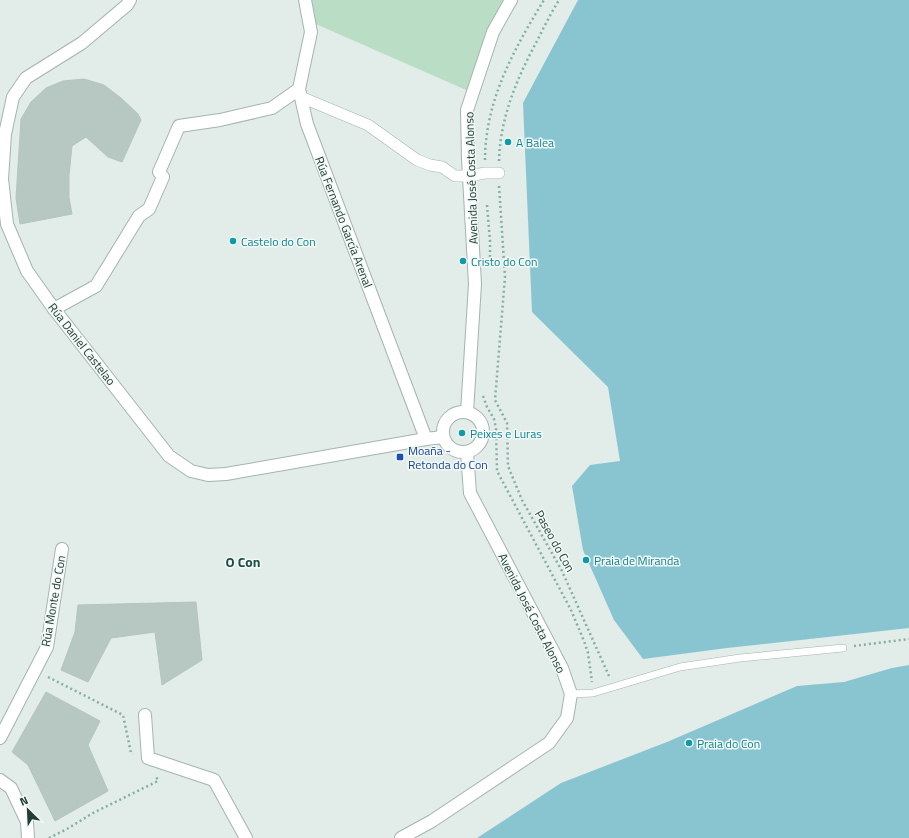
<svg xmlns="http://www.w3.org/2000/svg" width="909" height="838" font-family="'Titillium Web',sans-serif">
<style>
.green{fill:#baddc5}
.water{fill:#89c4d1}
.building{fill:#b7c7c1;stroke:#b4c6bf}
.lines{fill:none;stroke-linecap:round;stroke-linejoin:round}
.service-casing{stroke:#a5b4af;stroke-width:8}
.pedestrian-casing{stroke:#a5b4af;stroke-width:12}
.minor-casing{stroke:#a5b4af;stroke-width:14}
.tertiary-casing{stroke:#a5b4af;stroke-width:14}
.path{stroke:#82b0a3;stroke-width:2.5;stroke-dasharray:2 3;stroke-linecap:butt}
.service{stroke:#fff;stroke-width:7}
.pedestrian{stroke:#fff;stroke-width:11}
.minor{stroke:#fff;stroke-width:12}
.tertiary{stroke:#fff;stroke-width:12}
.culture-dot{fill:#0f9aa8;stroke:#f2f9f6;stroke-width:1.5}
.transit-dot{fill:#1a4fb4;stroke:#f2f9f6;stroke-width:1.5}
.labels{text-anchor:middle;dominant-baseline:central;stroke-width:3;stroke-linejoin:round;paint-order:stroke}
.culture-label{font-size:12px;fill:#0d838f;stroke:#f2f9f6;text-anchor:start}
.street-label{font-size:12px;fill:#223d36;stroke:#f2f9f6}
.transit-label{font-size:12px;fill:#164399;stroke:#f2f9f6;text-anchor:start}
.quarter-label{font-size:14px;font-weight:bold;fill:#1d4f45;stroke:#f2f9f6}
</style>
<rect width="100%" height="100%" fill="#e2ece8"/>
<!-- green -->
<path class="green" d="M305 0H511L473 93 309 21Z"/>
<!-- water -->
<g class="water">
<path d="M578 0H909V628L727 648 643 659 614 620 583 550 572 486 590 465 620 461 608 387 532 312 523 103Z"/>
<path d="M909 665V838H477L561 783 667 742 797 686 844 682 892 668Z"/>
</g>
<!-- building -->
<g class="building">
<path d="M84 79 104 85 121 98 138 114 141 120 122 162 108 157 86 137 72 146 69 175V198L72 214 20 224 16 198 21 119 31 102 46 88 63 81Z"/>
<path d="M196 602 202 660 162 685 155 632 111 638 88 682 61 670 75 632 78 605Z"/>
<path d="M46 692 100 721 88 745 108 791 55 821 28 765 12 752Z"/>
</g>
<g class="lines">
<defs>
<path id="service" d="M571 694 593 693 680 667 740 658 843 648"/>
<path id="pedestrian" d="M301 97 368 125 417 160 430 165 442 167 455 176H469L485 173H499"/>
<g id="minor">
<path d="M305 0 311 32 299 89 307 124 426 439"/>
<path d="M54 309 96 286 139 216 149 209 163 177 159 172 179 126 220 120 272 108 299 89"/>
<path d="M145 715 148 758 214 780 246 838"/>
<path d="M0 738 47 647 62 549"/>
<path d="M0 780 11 788 27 822 28 838"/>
</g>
<g id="tertiary">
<path d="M130 0 127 5 82 43 26 78 13 97 5 134 2 179 7 224 27 271 54 309 169 456 191 471 208 475 226 474 426 439 443 437"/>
<path d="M467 412 475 284 468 159 467 110 493 32 511 0"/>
<circle cx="463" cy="432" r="20"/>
<path d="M401 838 432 821 549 743 567 718 571 694 562 668 470 493 467 452"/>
</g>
</defs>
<!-- service casing -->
<use href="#service" class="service-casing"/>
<!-- pedestrian casing -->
<use href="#pedestrian" class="pedestrian-casing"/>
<!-- minor casing -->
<use href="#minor" class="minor-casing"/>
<!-- tertiary casing -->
<use href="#tertiary" class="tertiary-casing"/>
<!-- path -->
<g class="path">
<path d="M485 160C485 101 514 49 544 0"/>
<path d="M499 161C500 118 517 78 537 41 544 27 551 13 559 0"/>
<path d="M499 186 505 277 495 400 507 423 508 466 522 500 562 571 609 676"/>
<path d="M487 205 490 241V266"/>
<path d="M483 396 487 407 494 419 496 428 497 471 571 610 584 641 588 653 592 682"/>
<path d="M854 646 909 639"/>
<path d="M48 677 123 715 131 753 133 754"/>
<path d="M49 838 67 829 93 813 158 781 156 776"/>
</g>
<!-- service -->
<use href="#service" class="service"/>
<!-- pedestrian -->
<use href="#pedestrian" class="pedestrian"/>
<!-- minor -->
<use href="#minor" class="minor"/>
<!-- tertiary -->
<use href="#tertiary" class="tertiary"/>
</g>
<!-- markers -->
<g class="culture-dot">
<circle cx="508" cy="142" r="4"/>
<circle cx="233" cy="241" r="4"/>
<circle cx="463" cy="261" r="4"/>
<circle cx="462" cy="433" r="4"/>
<circle cx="586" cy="560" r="4"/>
<circle cx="689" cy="743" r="4"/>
</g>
<rect class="transit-dot" x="396" y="453" width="8" height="8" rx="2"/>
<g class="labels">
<!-- culture labels -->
<g class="culture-label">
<text x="516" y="142">A Balea</text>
<text x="241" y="241">Castelo do Con</text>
<text x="471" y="261">Cristo do Con</text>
<text x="470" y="433">Peixes e Luras</text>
<text x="594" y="560">Praia de Miranda</text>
<text x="697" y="743">Praia do Con</text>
</g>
<!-- street labels -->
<g class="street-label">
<text transform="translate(471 178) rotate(-92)">Avenida José Costa Alonso</text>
<text transform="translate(344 222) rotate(69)">Rúa Fernando García Arenal</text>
<text transform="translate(82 344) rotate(52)">Rúa Daniel Castelao</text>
<text transform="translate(555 541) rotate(61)">Paseo do Con</text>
<text transform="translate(53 601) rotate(-80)">Rúa Monte do Con</text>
<text transform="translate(532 613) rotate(63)">Avenida José Costa Alonso</text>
</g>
<!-- transit labels -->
<g class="transit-label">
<text x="408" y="450">Moaña -<tspan x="408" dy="14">Retonda do Con</tspan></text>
</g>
<!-- quarter labels -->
<g class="quarter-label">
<text x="243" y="561">O Con</text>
</g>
</g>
<!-- north arrow -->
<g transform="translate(28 810) rotate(336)" stroke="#f2f9f6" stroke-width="3" paint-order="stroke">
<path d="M0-3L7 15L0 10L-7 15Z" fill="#223d36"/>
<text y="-6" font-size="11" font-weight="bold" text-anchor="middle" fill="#223d36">N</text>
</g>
</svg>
